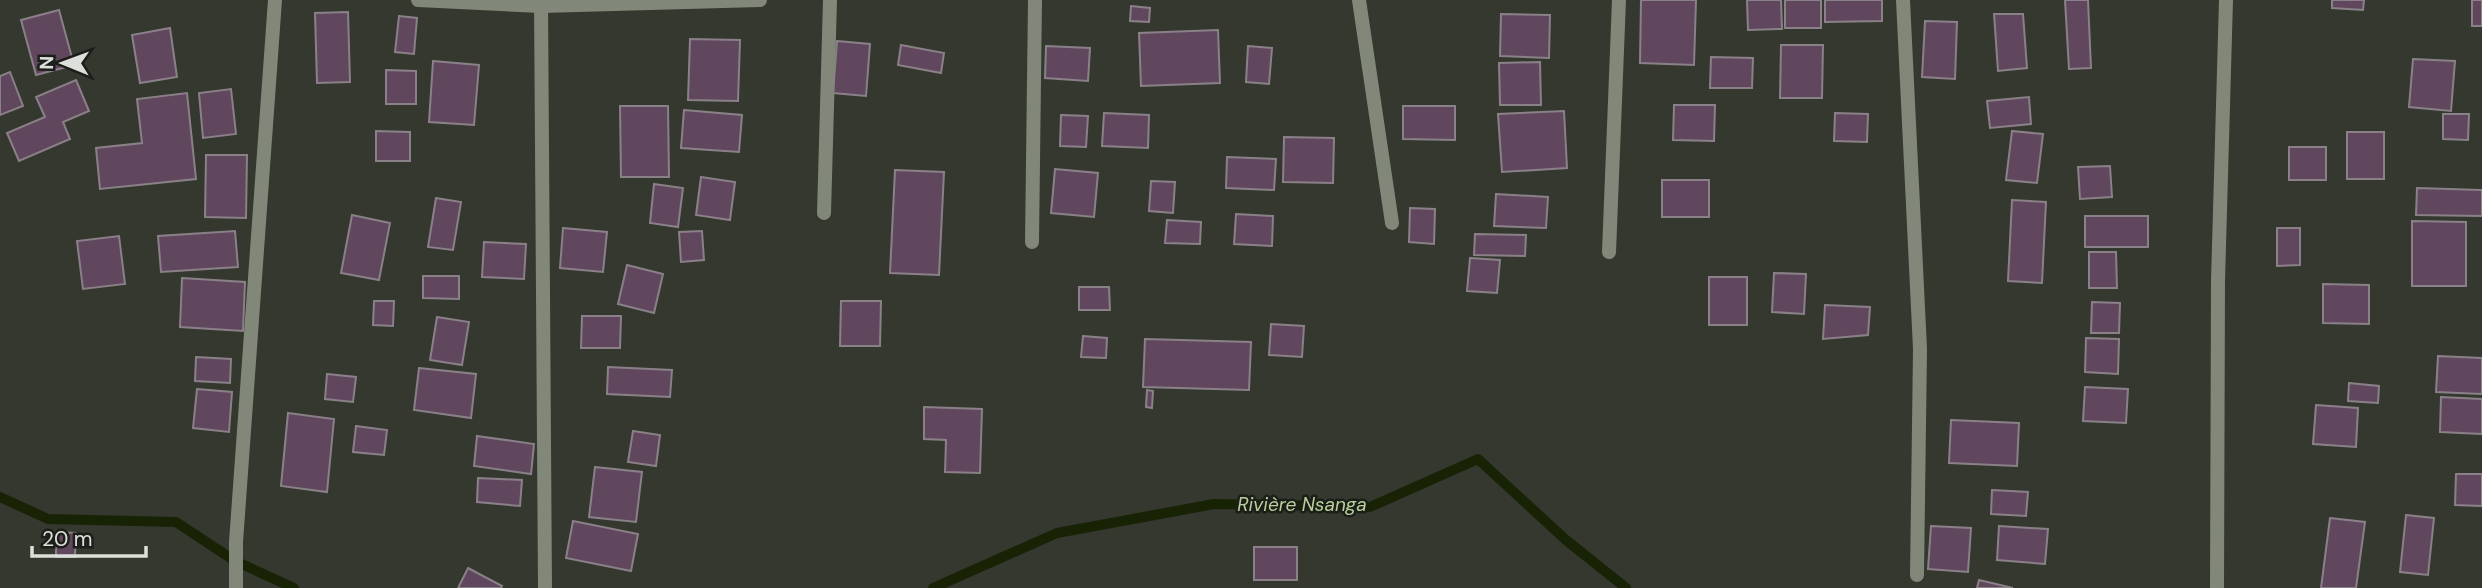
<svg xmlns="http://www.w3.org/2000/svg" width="2482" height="588" font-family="'DM Sans',sans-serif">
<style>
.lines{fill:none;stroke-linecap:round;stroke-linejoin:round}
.stream{stroke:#182306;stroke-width:10}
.building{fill:#61475e;stroke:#8a8088;stroke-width:2}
.minor{stroke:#818779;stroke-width:14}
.labels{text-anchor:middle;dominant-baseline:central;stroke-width:5;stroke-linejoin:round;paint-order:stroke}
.water-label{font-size:19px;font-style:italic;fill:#b9d199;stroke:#1c1e1a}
</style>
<rect width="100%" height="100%" fill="#34382e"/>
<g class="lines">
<!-- stream -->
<g class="stream">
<path d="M0 497 48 519 176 522 235 561 294 588"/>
<path d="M933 588 1057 533 1214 504 1370 507 1478 459 1566 540 1626 588"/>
</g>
</g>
<!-- building -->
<g class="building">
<path d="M1641 0H1696L1694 65 1640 63Z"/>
<path d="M1747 0H1781L1782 29 1748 30Z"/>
<rect x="1785" y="0" width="36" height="28"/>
<path d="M1825 0H1882V21L1825 22Z"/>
<path d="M2065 0H2088L2091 68 2069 69Z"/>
<path d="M2332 0H2364L2363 10 2332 8Z"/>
<rect x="2472" y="0" width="10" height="26"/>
<path d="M1131 6 1150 8 1149 22 1130 21Z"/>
<path d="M59 10 74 65 36 75 21 20Z"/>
<path d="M348 12 350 82 317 83 315 13Z"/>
<path d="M1501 14 1550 15 1549 58 1500 56Z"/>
<path d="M1994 14H2023L2027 68 1998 71Z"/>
<path d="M399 16 417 18 414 54 395 52Z"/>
<path d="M1925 21 1957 22 1955 79 1922 77Z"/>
<path d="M170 28 177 77 140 83 132 35Z"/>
<path d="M1218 30 1220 83 1141 86 1139 33Z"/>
<path d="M690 39 740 40 738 101 688 100Z"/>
<path d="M837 41 870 44 866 96 833 93Z"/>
<path d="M901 45 944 53 941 73 898 65Z"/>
<path d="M1781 45H1823L1822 98H1780Z"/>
<path d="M1046 46 1090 48 1088 81 1045 78Z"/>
<path d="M1248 46 1272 48 1269 84 1246 82Z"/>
<path d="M1711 57 1753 58 1752 88H1710Z"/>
<path d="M2413 59 2455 61 2451 111 2409 107Z"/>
<path d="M433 61 479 65 474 125 429 122Z"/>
<path d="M1540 62 1541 105H1500L1499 63Z"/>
<path d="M386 70 416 71V104H386Z"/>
<path d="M10 72 23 106 0 115V76Z"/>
<path d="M76 80 89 111 63 122 70 139 19 161 7 133 45 117 36 97Z"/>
<path d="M231 89 236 134 203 138 199 93Z"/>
<path d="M187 93 196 179 100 189 96 148 142 143 137 99Z"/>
<path d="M2029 97 2031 124 1990 128 1987 101Z"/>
<path d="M1674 105H1715L1714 141 1673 140Z"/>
<path d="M620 106H668L669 177H621Z"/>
<path d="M1403 106H1455V140L1403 139Z"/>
<path d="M684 110 742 115 739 152 681 148Z"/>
<path d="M1564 111 1567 168 1502 172 1498 114Z"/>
<path d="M1104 113 1149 115 1148 148 1102 146Z"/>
<path d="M1835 113 1868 114 1867 142 1834 141Z"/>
<path d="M2443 114H2469L2468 140 2443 139Z"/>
<path d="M1061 115 1088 116 1086 147 1060 146Z"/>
<path d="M376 131 410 132V161H376Z"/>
<path d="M2012 131 2043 134 2037 183 2006 180Z"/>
<rect x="2347" y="132" width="37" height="47"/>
<path d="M1284 137 1334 138 1333 183 1283 182Z"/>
<rect x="2289" y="147" width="37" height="33"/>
<path d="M206 155H247L246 218 205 217Z"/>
<path d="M1227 157 1276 159 1274 190 1226 188Z"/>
<path d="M2110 166 2112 197 2080 199 2078 167Z"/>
<path d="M1055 169 1098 173 1094 217 1051 213Z"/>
<path d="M895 170 944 172 939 275 890 273Z"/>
<path d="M701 177 735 182 730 220 696 215Z"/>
<rect x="1662" y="180" width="47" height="37"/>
<path d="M1151 181 1175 182 1173 213 1149 211Z"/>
<path d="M654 184 683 188 678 227 650 223Z"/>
<path d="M2417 188 2482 190V216L2416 215Z"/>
<path d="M1496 194 1548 197 1546 228 1494 226Z"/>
<path d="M436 198 461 202 453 250 428 247Z"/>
<path d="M2012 200 2046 202 2042 283 2008 281Z"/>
<path d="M1410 208 1435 209 1434 244 1409 242Z"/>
<path d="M1236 214 1273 216 1272 246 1234 244Z"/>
<path d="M352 215 390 223 379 280 341 273Z"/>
<rect x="2085" y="216" width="63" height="31"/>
<path d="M1167 220 1201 222 1200 244 1165 243Z"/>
<path d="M2412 221 2466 222V286H2412Z"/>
<path d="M563 228 607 232 603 272 560 268Z"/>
<path d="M2277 228H2300V265L2277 266Z"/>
<path d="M235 231 238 267 161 272 158 236Z"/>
<path d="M702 231 704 260 681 262 679 232Z"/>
<path d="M1475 234 1526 235 1525 256 1474 255Z"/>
<path d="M119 236 125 284 83 289 77 241Z"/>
<path d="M484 242 526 244 524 279 482 277Z"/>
<path d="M2089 252H2116L2117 288H2089Z"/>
<path d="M1470 258 1500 260 1497 293 1467 291Z"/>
<path d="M627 265 663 274 654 313 618 304Z"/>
<path d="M1774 273 1806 274 1804 314 1772 312Z"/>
<path d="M423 276H459V299L423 298Z"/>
<rect x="1709" y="277" width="38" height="48"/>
<path d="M182 278 245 282 243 331 180 327Z"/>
<path d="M2323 284 2369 285V324L2323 323Z"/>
<path d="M1079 287H1109L1110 310H1079Z"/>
<path d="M374 301H394L393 326 373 325Z"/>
<path d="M841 301H881L880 346H840Z"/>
<path d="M2092 302 2120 303 2119 333H2091Z"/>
<path d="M1825 305 1870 307 1868 335 1823 339Z"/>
<path d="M582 316H621L620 348H581Z"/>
<path d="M437 317 469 322 462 365 430 360Z"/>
<path d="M1271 324 1304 326 1302 357 1269 355Z"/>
<path d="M1083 336 1107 338 1106 358 1081 357Z"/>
<path d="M2086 338 2119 339 2118 374 2085 372Z"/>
<path d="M1145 339 1251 342 1249 390 1143 387Z"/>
<path d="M2438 356 2482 358V394L2436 392Z"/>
<path d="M196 357 231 359 230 383 195 381Z"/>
<path d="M608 367 672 370 670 397 607 394Z"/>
<path d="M419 368 476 374 471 418 414 410Z"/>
<path d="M327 374 356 377 353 402 325 399Z"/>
<path d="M2349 383 2379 386 2378 403 2348 401Z"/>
<path d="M2085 387 2128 389 2126 423 2083 421Z"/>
<path d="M197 389 232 392 229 432 193 428Z"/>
<path d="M1147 390 1153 391 1152 408 1146 407Z"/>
<path d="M2441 397 2482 399V434L2440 432Z"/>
<path d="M2316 405 2358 408 2356 447 2313 444Z"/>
<path d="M924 407 982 409 980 473 945 472 946 440 924 439Z"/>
<path d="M288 413 334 419 327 492 281 486Z"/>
<path d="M1951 420 2019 423 2017 466 1949 463Z"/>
<path d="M356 426 387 430 384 455 353 452Z"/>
<path d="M633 431 660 435 656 466 628 462Z"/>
<path d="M477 436 534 444 531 474 474 466Z"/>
<path d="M595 467 642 472 636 522 589 517Z"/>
<path d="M2456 474H2482V506L2455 505Z"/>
<path d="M478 478 522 480 520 506 477 502Z"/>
<path d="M1992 490 2028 492 2026 516 1991 514Z"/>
<path d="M2406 515 2434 518 2428 575 2400 572Z"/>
<path d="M2330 518 2365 522 2356 588H2321Z"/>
<path d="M573 521 638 534 631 571 566 558Z"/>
<path d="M1931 526 1971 528 1968 572 1928 569Z"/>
<path d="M1999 526 2048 529 2045 564 1997 560Z"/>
<path d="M56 532 76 533 75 557H56Z"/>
<rect x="1254" y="547" width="43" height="33"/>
<path d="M468 568 502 586 501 588H458Z"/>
<path d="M1979 580 2013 588H1977Z"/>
</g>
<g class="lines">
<!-- minor -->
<g class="minor">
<path d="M418 0 541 6 760 0"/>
<path d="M541 0 545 588"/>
<path d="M1359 0 1392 223"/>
<path d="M1903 0 1920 349 1917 575"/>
<path d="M824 213 830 0"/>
<path d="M1032 242 1035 0"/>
<path d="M1609 252 1619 0"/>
<path d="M236 588V542L275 0"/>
<path d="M2217 588 2218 281 2226 0"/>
</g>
</g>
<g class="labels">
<!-- water labels -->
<g class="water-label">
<text x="1302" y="504">Rivière Nsanga</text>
</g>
</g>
<!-- north arrow -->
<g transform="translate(63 63) rotate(271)" stroke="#1c1e1a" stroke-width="5" paint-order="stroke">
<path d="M0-5L12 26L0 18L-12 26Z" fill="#dde0da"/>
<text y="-10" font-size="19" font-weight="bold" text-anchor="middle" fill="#dde0da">N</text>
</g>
<!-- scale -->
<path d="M32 546v10h114v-10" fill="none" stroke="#dde0da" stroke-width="3.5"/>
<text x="42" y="546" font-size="21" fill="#dde0da" stroke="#1c1e1a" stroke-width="5" paint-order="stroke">20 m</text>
</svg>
